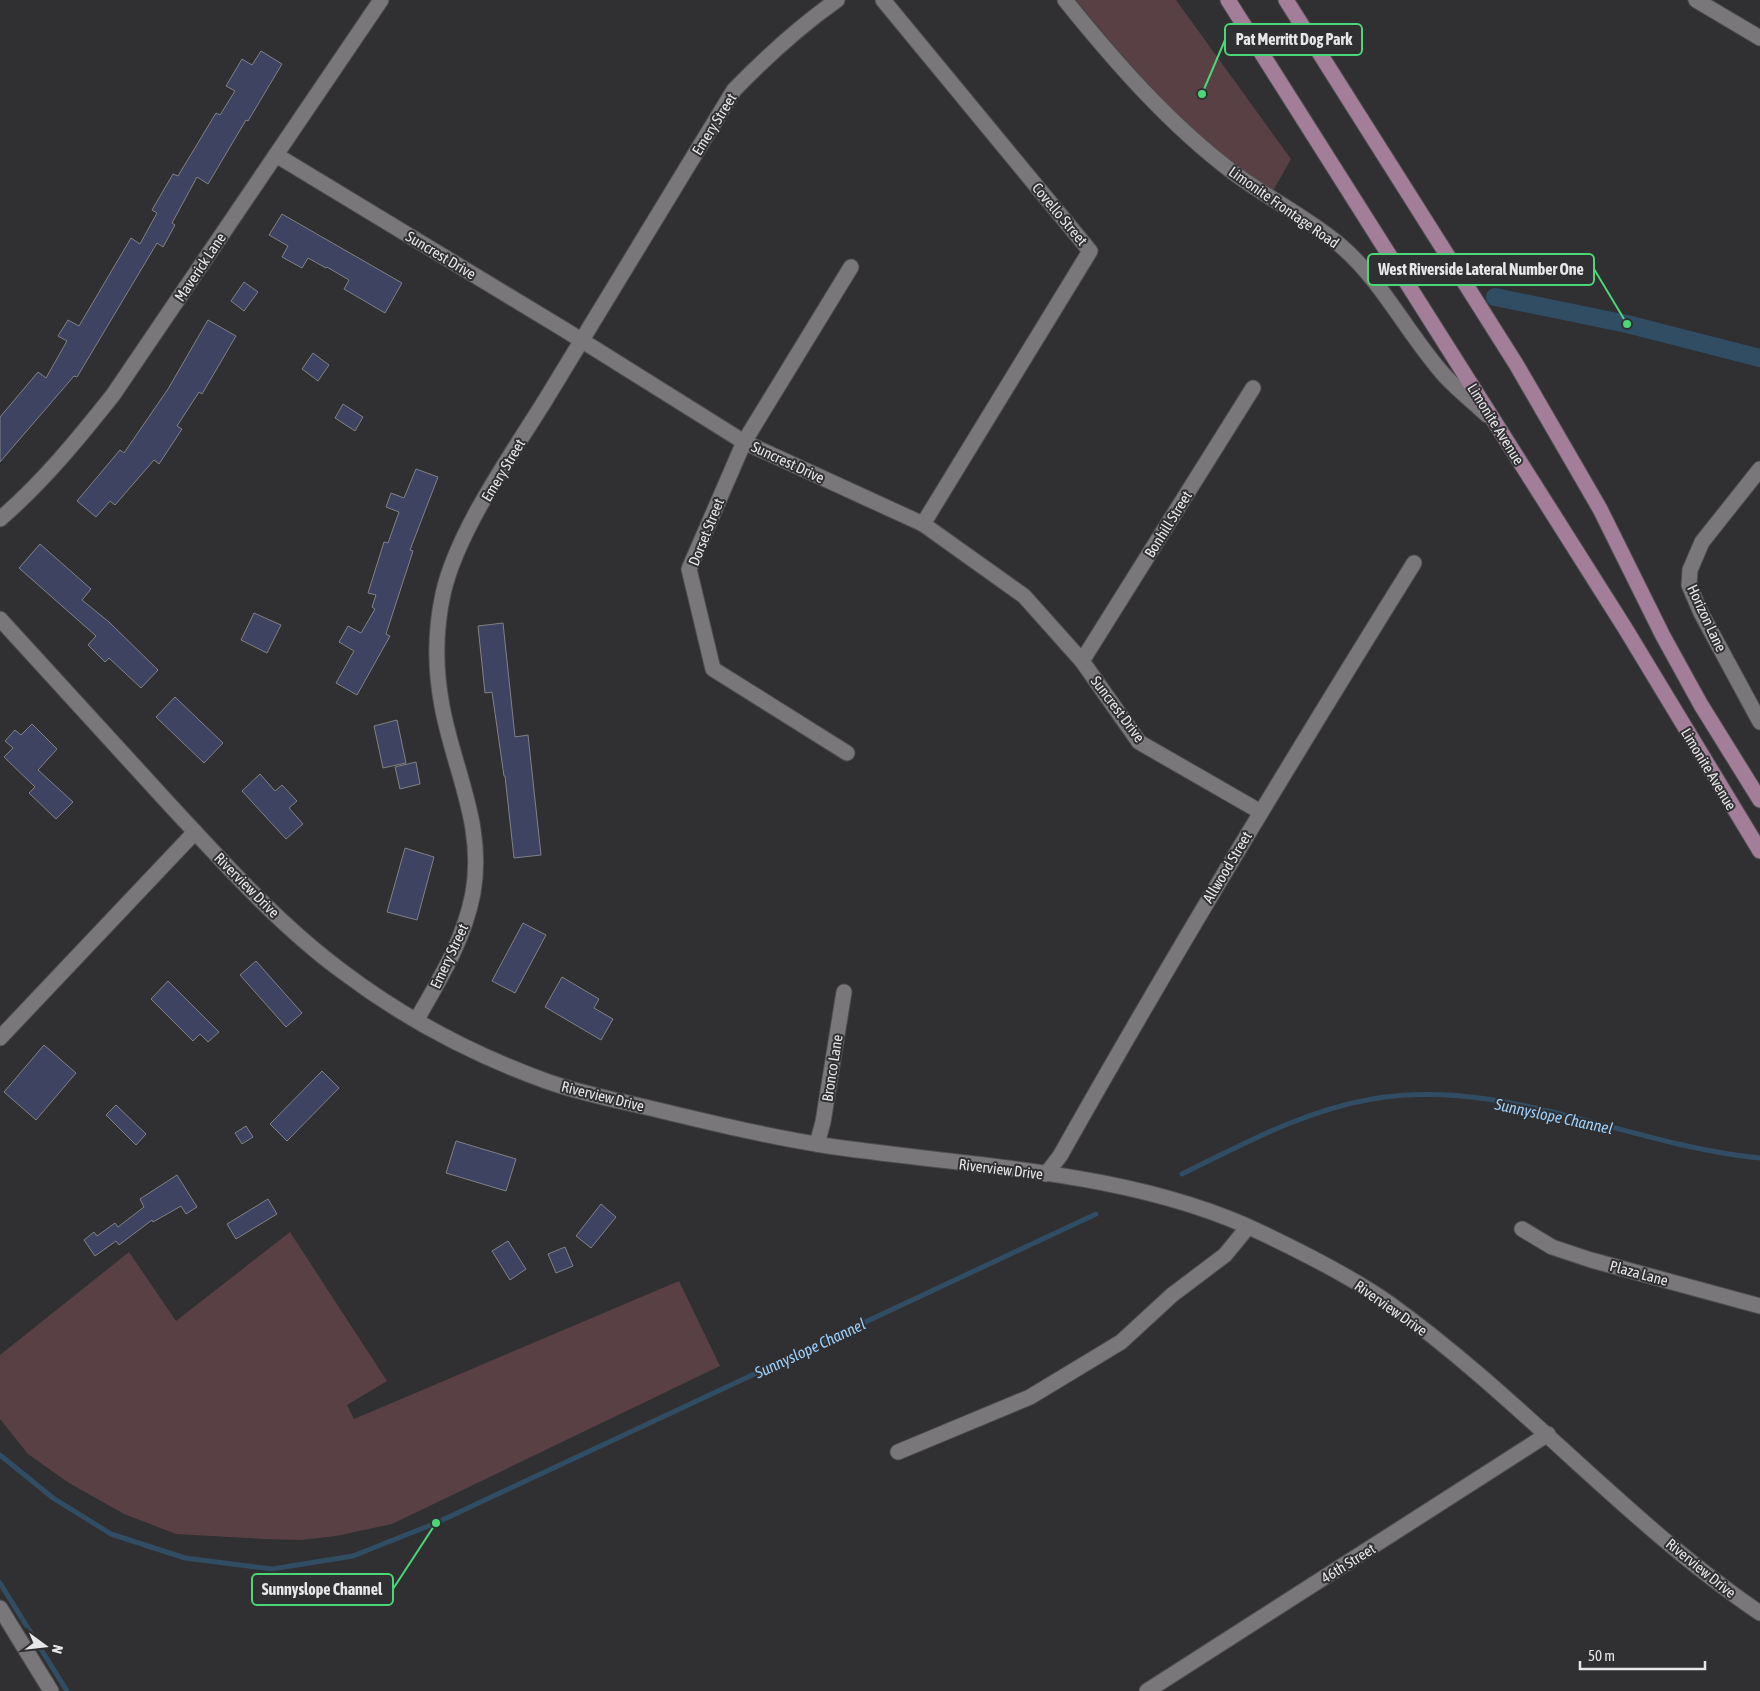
<svg xmlns="http://www.w3.org/2000/svg" width="1760" height="1691" font-family="'Asap Condensed',sans-serif">
<style>
.green{fill:#584044}
.lines{fill:none;stroke-linecap:round;stroke-linejoin:round}
.stream{stroke:#304d64;stroke-width:5}
.canal{stroke:#304d64;stroke-width:18}
.building{fill:#3d4361;stroke:#818286}
.minor-casing{stroke:#4e4d4f;stroke-width:17}
.major-casing{stroke:#4e4d4f;stroke-width:17}
.minor{stroke:#79777a;stroke-width:15}
.major{stroke:#a37e99;stroke-width:15}
.labels{text-anchor:middle;dominant-baseline:central;stroke-width:4;stroke-linejoin:round;paint-order:stroke}
.street-label{font-size:15px;fill:#e7e6e8;stroke:#302f31}
.water-label{font-size:16px;font-style:italic;fill:#9cd0fc;stroke:#302f31}
.leader{fill:none;stroke:#4ad778;stroke-width:2}
.callout-dot{fill:#4ad778;stroke:#302f31;stroke-width:2}
.callout{fill:#302f31;stroke:#4ad778;stroke-width:2}
.callout-label{font-size:16px;text-anchor:middle;font-weight:bold;fill:#e7e6e8}
</style>
<rect width="100%" height="100%" fill="#302f31"/>
<!-- green -->
<g class="green">
<path d="M1076 0H1176L1291 159 1273 191C1199 148 1130 66 1076 0Z"/>
<path d="M290 1232 387 1381 347 1405 354 1419 679 1281 720 1366 392 1524 336 1536 301 1540 263 1539 176 1534 124 1514 69 1483 28 1454 0 1419V1355L129 1252 176 1321Z"/>
</g>
<g class="lines">
<!-- stream -->
<g class="stream">
<path d="M1182 1174C1243 1144 1303 1111 1372 1099 1503 1076 1631 1146 1760 1158"/>
<path d="M0 1455 53 1498 111 1534 185 1558 272 1569 353 1556 436 1523 1096 1214"/>
<path d="M0 1583 67 1691"/>
</g>
<!-- canal -->
<path class="canal" d="M1495 297 1627 324 1760 358"/>
</g>
<!-- building -->
<g class="building">
<path d="M261 51 282 64 248 121 246 120 208 184 197 177 172 223 175 225 163 247 157 243 77 377 74 376 0 462V417L38 372 46 378 67 341 58 336 68 320 79 326 131 238 140 244 157 213 152 210 173 174 178 176 216 113 220 115 235 91 226 86 242 59 252 65Z"/>
<path d="M282 214 402 283 385 313 344 289 349 280 327 267 326 268 308 258 302 268 282 257 288 246 269 235Z"/>
<path d="M244 282 258 292 244 311 231 301Z"/>
<path d="M208 320 236 336 202 394 199 392 177 426 182 429 159 464 154 460 115 505 110 501 96 517 77 501 120 450 124 453 168 389Z"/>
<path d="M313 353 329 365 318 381 302 369Z"/>
<path d="M343 404 363 417 355 431 335 418Z"/>
<path d="M416 469 438 477 410 550 413 551 386 634 390 636 357 695 336 683 354 651 339 642 348 626 361 633 375 609 372 607 376 595 368 593 384 542 388 543 399 512 386 507 391 493 404 498Z"/>
<path d="M40 544 91 589 82 600 109 622 158 670 141 688 109 658 105 662 88 645 96 636 19 568Z"/>
<path d="M254 613 281 625 267 653 241 640Z"/>
<path d="M503 623 515 737 528 735 541 855 514 858 505 776H504L492 692 485 693 478 626Z"/>
<path d="M175 697 223 743 204 763 156 717Z"/>
<path d="M397 720 406 763 383 768 374 726Z"/>
<path d="M32 724 57 749 38 770 73 802 56 819 29 793 35 787 4 757 13 748 5 741 15 730 21 735Z"/>
<path d="M416 762 420 784 400 789 395 767Z"/>
<path d="M260 774 275 791 282 785 297 801 289 808 303 824 286 839 242 791Z"/>
<path d="M405 848 434 857 417 920 387 912Z"/>
<path d="M523 923 546 935 515 993 492 981Z"/>
<path d="M256 961 302 1013 286 1027 240 975Z"/>
<path d="M562 977 599 999 594 1008 613 1019 601 1040 545 1007Z"/>
<path d="M168 981 219 1032 208 1042 200 1034 193 1041 151 999Z"/>
<path d="M44 1045 76 1073 36 1120 4 1092Z"/>
<path d="M322 1071 339 1088 287 1141 270 1124Z"/>
<path d="M116 1105 146 1134 136 1145 106 1115Z"/>
<path d="M246 1126 253 1137 242 1144 235 1133Z"/>
<path d="M456 1141 516 1159 506 1191 446 1173Z"/>
<path d="M177 1175 197 1207 186 1214 181 1206 153 1222 152 1220 119 1245 116 1241 95 1256 84 1240 94 1232 97 1236 115 1223 118 1227 144 1207 140 1199Z"/>
<path d="M268 1199 277 1214 236 1239 227 1224Z"/>
<path d="M601 1204 616 1217 591 1248 576 1236Z"/>
<path d="M508 1241 526 1269 510 1280 492 1251Z"/>
<path d="M565 1247 573 1266 556 1273 548 1254Z"/>
</g>
<g class="lines">
<defs>
<g id="minor">
<path d="M883 0 1090 251 923 524"/>
<path d="M1065 0C1115 62 1170 125 1234 173 1269 199 1308 218 1341 246 1383 282 1408 335 1445 376 1458 390 1473 402 1487 415"/>
<path d="M1696 0 1760 38"/>
<path d="M276 155 565 330 744 442 923 524 1024 596 1082 661 1139 742 1259 811"/>
<path d="M1760 469 1702 542 1690 570 1689 585 1701 613 1760 722"/>
<path d="M0 519C43 482 78 439 113 395L381 0"/>
<path d="M0 619C57 681 114 743 170 805 224 863 279 925 343 972 404 1018 474 1055 546 1081 582 1094 621 1101 658 1110 712 1123 766 1136 822 1145 966 1167 1129 1169 1262 1233 1304 1253 1352 1277 1390 1304 1521 1398 1627 1523 1760 1613"/>
<path d="M1082 661 1253 388"/>
<path d="M847 753 713 669 689 569 744 442 851 267"/>
<path d="M417 1019C440 979 464 940 473 893 485 825 454 771 442 706 435 669 435 631 443 594 457 531 512 454 546 399 609 296 671 193 734 90 766 57 799 27 837 0"/>
<path d="M0 1038 195 832"/>
<path d="M817 1144 823 1122 844 992"/>
<path d="M1046 1174 1060 1156C1173 955 1292 759 1414 563"/>
<path d="M1522 1229 1552 1247 1591 1260 1760 1306"/>
<path d="M898 1452 1030 1397 1121 1342 1172 1295 1225 1255 1248 1227"/>
<path d="M0 1608 51 1691"/>
<path d="M1147 1691 1548 1434"/>
</g>
<g id="major">
<path d="M1228 0 1625 628 1760 851"/>
<path d="M1286 0 1516 364 1600 509 1663 636 1701 705 1760 800"/>
</g>
</defs>
<!-- minor casing -->
<use href="#minor" class="minor-casing"/>
<!-- major casing -->
<use href="#major" class="major-casing"/>
<!-- minor -->
<use href="#minor" class="minor"/>
<!-- major -->
<use href="#major" class="major"/>
</g>
<g class="labels">
<!-- street labels -->
<g class="street-label">
<text transform="translate(714 124) rotate(-58)">Emery Street</text>
<text transform="translate(1284 207) rotate(35)">Limonite Frontage Road</text>
<text transform="translate(1060 214) rotate(50)">Covello Street</text>
<text transform="translate(441 255) rotate(31)">Suncrest Drive</text>
<text transform="translate(200 267) rotate(-56)">Maverick Lane</text>
<text transform="translate(1496 424) rotate(58)">Limonite Avenue</text>
<text transform="translate(788 462) rotate(25)">Suncrest Drive</text>
<text transform="translate(503 470) rotate(-59)">Emery Street</text>
<text transform="translate(1168 524) rotate(-58)">Bonhill Street</text>
<text transform="translate(706 532) rotate(-68)">Dorset Street</text>
<text transform="translate(1707 618) rotate(65)">Horizon Lane</text>
<text transform="translate(1118 709) rotate(53)">Suncrest Drive</text>
<text transform="translate(1709 769) rotate(59)">Limonite Avenue</text>
<text transform="translate(1227 867) rotate(-59)">Allwood Street</text>
<text transform="translate(247 885) rotate(45)">Riverview Drive</text>
<text transform="translate(449 956) rotate(-65)">Emery Street</text>
<text transform="translate(832 1068) rotate(-81)">Bronco Lane</text>
<text transform="translate(603 1096) rotate(14)">Riverview Drive</text>
<text transform="translate(1001 1169) rotate(7)">Riverview Drive</text>
<text transform="translate(1639 1273) rotate(15)">Plaza Lane</text>
<text transform="translate(1391 1308) rotate(35)">Riverview Drive</text>
<text transform="translate(1348 1563) rotate(-32)">46th Street</text>
<text transform="translate(1701 1568) rotate(39)">Riverview Drive</text>
</g>
<!-- water labels -->
<g class="water-label">
<text transform="translate(1554 1116) rotate(12)">Sunnyslope Channel</text>
<text transform="translate(810 1348) rotate(-25)">Sunnyslope Channel</text>
</g>
</g>
<!-- callouts -->
<path class="leader" d="M1202 94L1225 40M1627 324L1594 269M436 1523L393 1589"/>
<g class="callout-dot">
<circle cx="1202" cy="94" r="5"/>
<circle cx="1627" cy="324" r="5"/>
<circle cx="436" cy="1523" r="5"/>
</g>
<g class="callout">
<rect x="1225" y="24" width="137" height="31" rx="5"/>
<rect x="1368" y="254" width="226" height="31" rx="5"/>
<rect x="252" y="1574" width="141" height="31" rx="5"/>
</g>
<g class="callout-label">
<text x="1294" y="45">Pat Merritt Dog Park</text>
<text x="1481" y="275">West Riverside Lateral Number One</text>
<text x="322" y="1595">Sunnyslope Channel</text>
</g>
<!-- north arrow -->
<g transform="translate(45 1646) rotate(105)" stroke="#302f31" stroke-width="4" paint-order="stroke">
<path d="M0-4L9 19L0 12L-9 19Z" fill="#e7e6e8"/>
<text y="-8" font-size="14" font-weight="bold" text-anchor="middle" fill="#e7e6e8">N</text>
</g>
<!-- scale -->
<path d="M1580 1661v8h125v-8" fill="none" stroke="#e7e6e8" stroke-width="2.5"/>
<text x="1588" y="1661" font-size="15" fill="#e7e6e8" stroke="#302f31" stroke-width="4" paint-order="stroke">50 m</text>
</svg>
